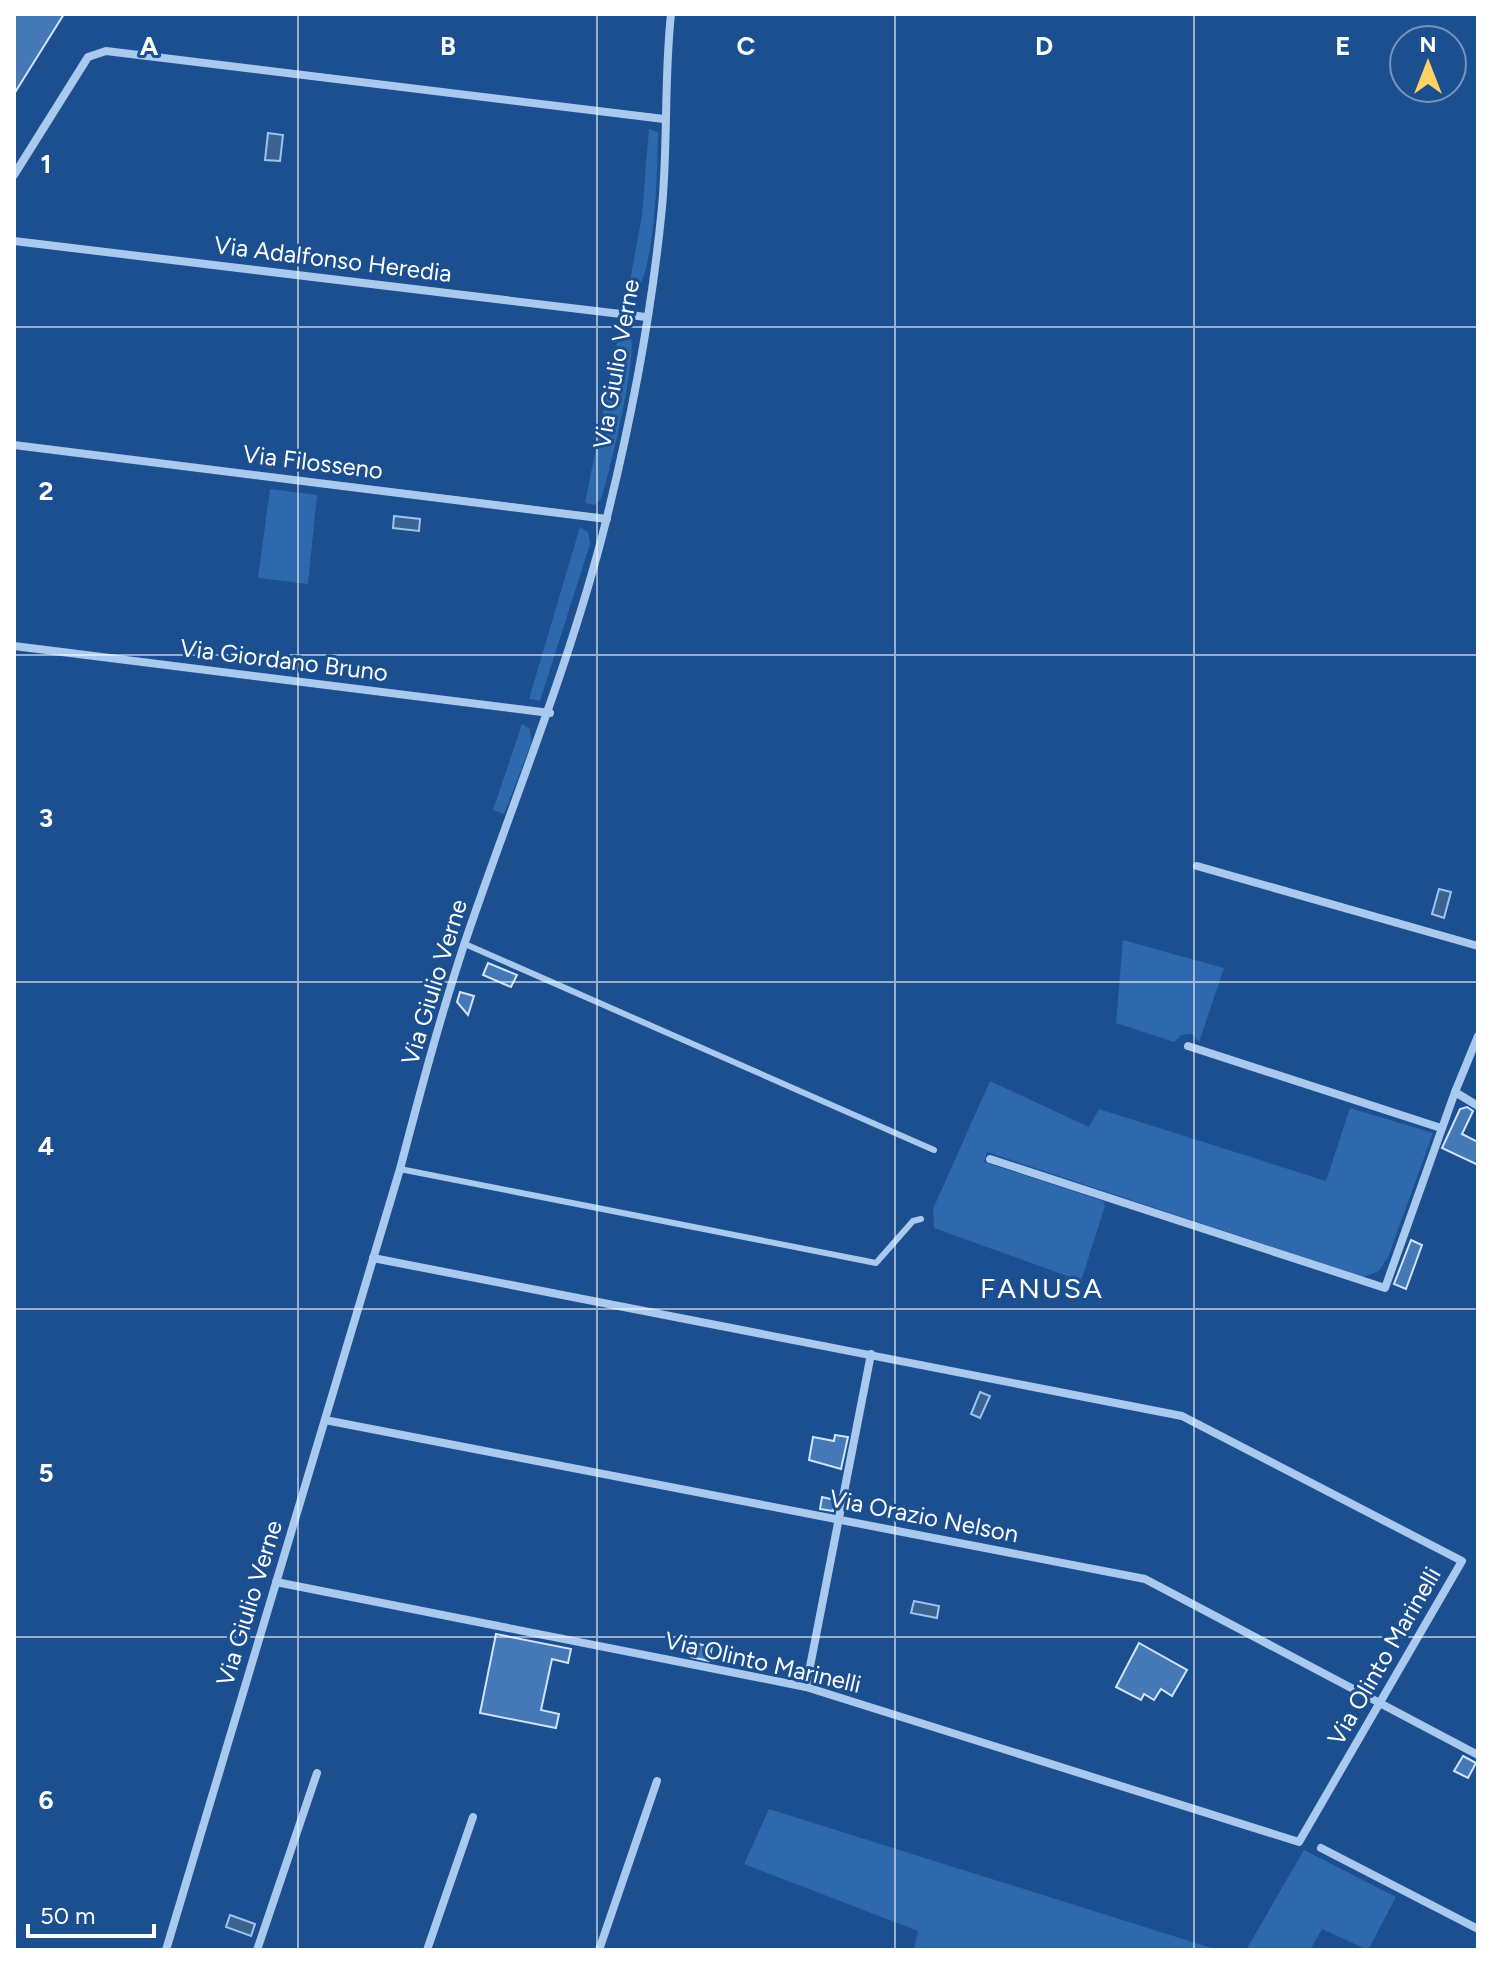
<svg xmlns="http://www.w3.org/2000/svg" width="1492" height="1964" font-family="Figtree,sans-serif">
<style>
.green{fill:#2e69ad}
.water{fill:#3c6290;stroke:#9cc4f0;stroke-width:2}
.building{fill:#4478b7;stroke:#cfe3fa;stroke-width:2}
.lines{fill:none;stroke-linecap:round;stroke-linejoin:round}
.service{stroke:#a9c9ee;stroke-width:6}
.minor{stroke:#a9c9ee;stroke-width:8}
.grid{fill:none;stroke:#fff;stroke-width:2;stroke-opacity:0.55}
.labels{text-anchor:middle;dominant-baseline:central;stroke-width:6;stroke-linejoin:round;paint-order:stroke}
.street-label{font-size:24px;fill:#fff;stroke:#1b4f8f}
.quarter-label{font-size:28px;letter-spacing:2px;fill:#fff;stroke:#1b4f8f}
.grid-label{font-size:26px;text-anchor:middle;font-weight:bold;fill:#fff;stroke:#1b4f8f;stroke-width:6;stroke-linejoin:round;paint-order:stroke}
</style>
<rect width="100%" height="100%" fill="#1b4f8f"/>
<!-- green -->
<g class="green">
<path d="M649 129 658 132C657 165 657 289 626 303L642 215Z"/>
<path d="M620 328 629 330C641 347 609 473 601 499L594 505 585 503Z"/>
<path d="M270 489 317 495 308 584 258 578Z"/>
<path d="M580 527 588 532 590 544 540 701 529 699Z"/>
<path d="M522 724 530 729 531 744 504 814 493 810Z"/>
<path d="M1123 940 1224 968 1199 1042 1192 1034 1181 1035 1174 1042 1116 1023Z"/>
<path d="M990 1081 1089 1127 1099 1109 1326 1181 1350 1108 1433 1133 1388 1257 1379 1271 1363 1277 987 1152 984 1162 1103 1201 1105 1206 1081 1281 934 1228 933 1209Z"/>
<path d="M769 1809 1218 1950H914L918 1931 744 1864Z"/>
<path d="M1304 1850 1396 1897 1368 1950 1322 1929 1310 1950H1246Z"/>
</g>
<!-- water -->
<g class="water">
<path d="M268 133 283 135 280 161 265 160Z"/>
<path d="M394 516 420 519 419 531 393 528Z"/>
<path d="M1439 889 1451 892 1444 918 1432 914Z"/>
<path d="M980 1392 990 1396 980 1418 971 1414Z"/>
<path d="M914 1601 939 1606 937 1618 911 1613Z"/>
<path d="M230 1915 255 1924 251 1936 226 1927Z"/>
</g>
<!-- building -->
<g class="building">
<path d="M14 14H64L14 94Z"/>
<path d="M488 963 517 975 511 987 483 975Z"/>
<path d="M460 992 474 996 468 1015 457 1002Z"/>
<path d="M1467 1107 1473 1111 1462 1134 1478 1142V1165L1442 1148 1460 1109Z"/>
<path d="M1411 1240 1422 1245 1406 1289 1394 1284Z"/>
<path d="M835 1435 848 1437 841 1469 809 1460 813 1437 834 1441Z"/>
<path d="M822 1497 835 1500 833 1511 820 1509Z"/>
<path d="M496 1634 571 1649 568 1663 552 1659 541 1710 559 1714 556 1728 480 1713Z"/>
<path d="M694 1643 712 1647 709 1661 691 1657Z"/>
<path d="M1139 1643 1187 1670 1172 1696 1161 1689 1154 1700 1144 1694 1141 1700 1116 1687Z"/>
<path d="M1463 1756 1476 1763 1468 1778 1454 1771Z"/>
</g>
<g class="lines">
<!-- service -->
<g class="service">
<path d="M465 944 934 1150"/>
<path d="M400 1169 876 1263 913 1221 921 1219"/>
</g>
<!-- minor -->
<g class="minor">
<path d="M14 175 88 57 106 51 664 119"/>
<path d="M14 241 646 317"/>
<path d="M14 445 607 519"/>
<path d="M14 646 550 713"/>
<path d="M1197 866 1478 946"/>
<path d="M1478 1036 1455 1092 1478 1106"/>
<path d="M1188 1046 1441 1128"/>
<path d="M990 1159 1385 1288 1455 1092"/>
<path d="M325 1420 1145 1579 1478 1755"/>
<path d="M276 1582 806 1687 1299 1842 1462 1561 1182 1416 373 1258"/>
<path d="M806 1687 871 1354"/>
<path d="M1321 1848 1478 1929"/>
<path d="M166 1950 400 1169C420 1093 440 1017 465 942 513 800 571 663 607 517 632 416 652 311 662 207 668 143 664 78 671 14"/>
<path d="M257 1950 317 1773"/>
<path d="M427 1950 473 1817"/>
<path d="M599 1950 657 1781"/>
</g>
</g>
<!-- grid -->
<path class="grid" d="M298 14V1950M597 14V1950M895 14V1950M1194 14V1950M14 327H1478M14 655H1478M14 982H1478M14 1309H1478M14 1637H1478"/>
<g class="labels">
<!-- street labels -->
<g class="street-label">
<text transform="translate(333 259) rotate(7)">Via Adalfonso Heredia</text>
<text transform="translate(616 364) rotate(-80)">Via Giulio Verne</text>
<text transform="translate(313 462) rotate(7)">Via Filosseno</text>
<text transform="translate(284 660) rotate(7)">Via Giordano Bruno</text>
<text transform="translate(434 982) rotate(-73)">Via Giulio Verne</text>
<text transform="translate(924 1516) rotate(11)">Via Orazio Nelson</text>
<text transform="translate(249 1603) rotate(-73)">Via Giulio Verne</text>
<text transform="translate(1384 1656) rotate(-60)">Via Olinto Marinelli</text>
<text transform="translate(763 1662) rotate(13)">Via Olinto Marinelli</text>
</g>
<!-- quarter labels -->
<g class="quarter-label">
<text x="1042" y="1288">FANUSA</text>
</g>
</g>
<g class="grid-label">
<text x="149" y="55">A</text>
<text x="448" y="55">B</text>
<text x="746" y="55">C</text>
<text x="1044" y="55">D</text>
<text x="1343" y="55">E</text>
<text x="46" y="173">1</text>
<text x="46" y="500">2</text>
<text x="46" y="827">3</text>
<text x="46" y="1155">4</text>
<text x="46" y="1482">5</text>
<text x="46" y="1809">6</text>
</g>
<!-- border -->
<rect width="1492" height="1964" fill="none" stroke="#ffffff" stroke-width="32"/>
<!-- north arrow -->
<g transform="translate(1428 64)"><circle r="38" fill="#1b4f8f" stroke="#7695bc" stroke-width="2"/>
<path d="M0-6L14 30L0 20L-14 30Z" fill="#ffd166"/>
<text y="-12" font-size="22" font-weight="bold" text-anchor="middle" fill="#ffffff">N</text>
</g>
<!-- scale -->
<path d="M28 1924v12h126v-12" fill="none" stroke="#ffffff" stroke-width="4"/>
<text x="40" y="1924" font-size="24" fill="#ffffff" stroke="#1b4f8f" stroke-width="6" paint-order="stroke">50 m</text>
</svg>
